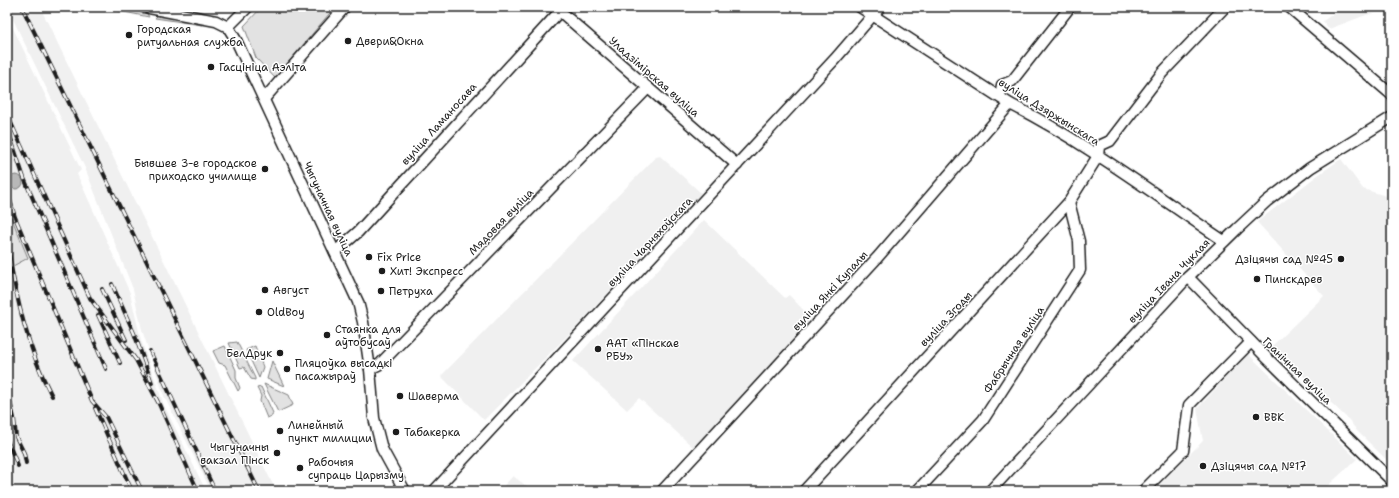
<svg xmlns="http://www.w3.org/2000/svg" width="1399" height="498" font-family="'Shantell Sans',sans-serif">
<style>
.built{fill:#f0f0f0}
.green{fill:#e2e2e2;stroke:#7f7f7f}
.water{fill:#b8b8b8;stroke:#7a7a7a}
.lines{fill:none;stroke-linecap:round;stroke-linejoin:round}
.minor-casing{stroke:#1c1c1c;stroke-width:13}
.minor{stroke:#fff;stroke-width:10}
.rail-casing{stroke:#1c1c1c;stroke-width:4}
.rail{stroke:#fff;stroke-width:2.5;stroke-dasharray:8;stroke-linecap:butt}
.poi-dot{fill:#1c1c1c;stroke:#fff;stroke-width:1.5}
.labels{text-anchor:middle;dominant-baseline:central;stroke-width:3;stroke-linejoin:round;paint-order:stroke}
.poi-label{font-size:11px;fill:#1c1c1c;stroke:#fff;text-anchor:start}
.street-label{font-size:11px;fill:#1c1c1c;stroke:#fff}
</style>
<rect width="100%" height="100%" fill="#fff"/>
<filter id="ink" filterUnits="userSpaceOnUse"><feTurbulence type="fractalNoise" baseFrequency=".025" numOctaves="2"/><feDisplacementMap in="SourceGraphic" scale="8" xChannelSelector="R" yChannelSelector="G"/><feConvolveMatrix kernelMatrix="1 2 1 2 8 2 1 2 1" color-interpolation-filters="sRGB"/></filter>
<g filter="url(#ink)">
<!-- built -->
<g class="built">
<path d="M7 7H40L276 491H211L164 396 142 330 133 289 85 168Z"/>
<path d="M1343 7H1392V9L1366 15 1329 29 1323 21Z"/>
<path d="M7 19 14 30 81 170 77 174 130 293 141 340 164 405 206 491H7V94L13 92 7 80Z"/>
<path d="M660 156 701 193 576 327 484 420 441 376 656 157Z"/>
<path d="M1341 159 1363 189 1386 196 1392 193V465L1357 431 1349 420 1272 346 1324 296 1257 222 1318 175Z"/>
<path d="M704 220 785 298 789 295 813 320 694 448 639 398 627 410 573 361Z"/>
<path d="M1248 354 1357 459 1322 491H1153L1203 441 1197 409Z"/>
<path d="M513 476 533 491H499Z"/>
</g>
<!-- green -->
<g class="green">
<path d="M110 7H121L146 12 149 17 109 9Z"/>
<path d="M262 7H335L275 78 256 58 244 26Z"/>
<path d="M158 15 202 25 155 18Z"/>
<path d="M7 207 28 258 13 266 7 228Z"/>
<path d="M237 342 255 378V380L251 379 244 367 240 368 229 343Z"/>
<path d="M225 346 236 370V378L240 388 238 391 225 365 219 363 213 351Z"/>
<path d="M255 346 263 367 259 378 246 350Z"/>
<path d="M272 361 284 386 267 379Z"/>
<path d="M264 384 289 395 293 405 278 412Z"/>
<path d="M261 387 273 413 272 416 267 418 260 401 261 396 257 388Z"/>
</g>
<!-- water -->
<circle class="water" cx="16" cy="182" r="7"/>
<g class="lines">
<defs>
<g id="minor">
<path d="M144 7 216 21 228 27 236 40 358 302 363 322 370 369 374 418 382 449 405 491"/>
<path d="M555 7 737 165"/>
<path d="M860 7 1010 104C1085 142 1154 194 1224 241"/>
<path d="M1289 7 1392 95"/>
<path d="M228 27 248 7"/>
<path d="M1000 96 1002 85 1012 81 1070 7"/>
<path d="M264 99 345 7"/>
<path d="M335 252 358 232 560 11"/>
<path d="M1188 277 1267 358 1392 481"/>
<path d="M370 369 380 364 648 88"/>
<path d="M434 491 835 59 880 7"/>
<path d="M662 491 877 258 1010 104"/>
<path d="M804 491 1069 202 1098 156 1099 146 1110 141 1162 73 1225 7"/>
<path d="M917 491 983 420 1080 270 1079 241 1069 202"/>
<path d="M990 491 1188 277 1237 229 1267 201 1310 168 1392 117"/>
<path d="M1143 491 1183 451 1189 405 1251 342"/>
</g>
</defs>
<!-- minor casing -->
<use href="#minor" class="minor-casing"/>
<!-- minor -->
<use href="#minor" class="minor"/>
<defs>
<g id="rail">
<path d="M22 7 259 491"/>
<path d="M7 114 90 298 136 360 158 402 198 491"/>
<path d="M7 127 24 178 106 369"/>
<path d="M7 190 15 217 92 401 106 417 142 491"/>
<path d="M7 244C16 296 27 349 52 396"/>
<path d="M112 284 134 333 152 383"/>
<path d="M102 289 126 340"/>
<path d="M98 315 120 363"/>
<path d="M150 351 215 491"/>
<path d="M7 388 14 418 16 437 24 453 26 463"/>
<path d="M95 408 132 491"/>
<path d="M7 440 18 466"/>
</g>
</defs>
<!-- rail casing -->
<use href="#rail" class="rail-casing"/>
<!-- rail -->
<use href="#rail" class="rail"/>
</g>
</g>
<!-- markers -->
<g class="poi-dot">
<circle cx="129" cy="35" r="4"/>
<circle cx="348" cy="41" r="4"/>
<circle cx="211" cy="67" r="4"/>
<circle cx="265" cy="169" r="4"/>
<circle cx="369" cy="257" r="4"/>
<circle cx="1341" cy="259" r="4"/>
<circle cx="382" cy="271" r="4"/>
<circle cx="1257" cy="279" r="4"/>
<circle cx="265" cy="290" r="4"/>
<circle cx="381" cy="291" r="4"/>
<circle cx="259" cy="312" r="4"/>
<circle cx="327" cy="335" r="4"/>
<circle cx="598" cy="349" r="4"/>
<circle cx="280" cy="353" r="4"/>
<circle cx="287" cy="369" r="4"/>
<circle cx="400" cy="396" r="4"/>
<circle cx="1256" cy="417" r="4"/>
<circle cx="280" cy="431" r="4"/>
<circle cx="396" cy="432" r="4"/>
<circle cx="277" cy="453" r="4"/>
<circle cx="1203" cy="466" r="4"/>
<circle cx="300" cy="468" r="4"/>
</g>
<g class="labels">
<!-- poi labels -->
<g class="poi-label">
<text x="137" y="29">Городская<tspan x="137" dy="13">ритуальная служба</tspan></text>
<text x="356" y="41">Двери&amp;Окна</text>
<text x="219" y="67">Гасцініца Аэліта</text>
<text x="257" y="163" text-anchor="end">Бывшее 3-е городское<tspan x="257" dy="13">приходско училище</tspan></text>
<text x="377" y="257">Fix Price</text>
<text x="1333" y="259" text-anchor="end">Дзіцячы сад №45</text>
<text x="390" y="271">Хит! Экспресс</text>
<text x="1265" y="279">Пинскдрев</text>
<text x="273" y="290">Август</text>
<text x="389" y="291">Петруха</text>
<text x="267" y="312">OldBoy</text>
<text x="335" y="329">Стаянка для<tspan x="335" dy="13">аўтобусаў</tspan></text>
<text x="606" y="343">ААТ «Пінскае<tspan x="606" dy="13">РБУ»</tspan></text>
<text x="272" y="353" text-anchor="end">БелДрук</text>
<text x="295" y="363">Пляцоўка высадкі<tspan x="295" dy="13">пасажыраў</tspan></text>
<text x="408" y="396">Шаверма</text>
<text x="1264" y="417">ВВК</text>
<text x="288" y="425">Линейный<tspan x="288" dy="13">пункт милиции</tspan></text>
<text x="404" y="432">Табакерка</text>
<text x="269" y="447" text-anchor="end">Чыгуначны<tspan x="269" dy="13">вакзал Пінск</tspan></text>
<text x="308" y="462">Рабочыя<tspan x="308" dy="13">супраць Царызму</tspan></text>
<text x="1211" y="466">Дзіцячы сад №17</text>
</g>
<!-- street labels -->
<g class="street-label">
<text transform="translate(654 77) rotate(41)">Уладзімірская вуліца</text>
<text transform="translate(1049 112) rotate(32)">вуліца Дзяржынскага</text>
<text transform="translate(439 124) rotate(-48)">вуліца Ламаносава</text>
<text transform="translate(328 209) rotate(65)">Чыгуначная вуліца</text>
<text transform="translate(501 222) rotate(-46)">Мядовая вуліца</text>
<text transform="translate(650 242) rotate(-47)">вуліца Чарняхоўскага</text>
<text transform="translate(1169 281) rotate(-46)">вуліца Івана Чуклая</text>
<text transform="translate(830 291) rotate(-47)">вуліца Янкі Купалы</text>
<text transform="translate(946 319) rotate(-47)">вуліца Згоды</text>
<text transform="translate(1014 350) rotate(-57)">Фабрычная вуліца</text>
<text transform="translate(1297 371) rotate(44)">Гранічная вуліца</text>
</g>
</g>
<!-- margin -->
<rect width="1399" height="498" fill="none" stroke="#fff" stroke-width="24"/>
<rect x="12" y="12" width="1375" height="474" fill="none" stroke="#1c1c1c" stroke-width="1.5" filter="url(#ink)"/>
</svg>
